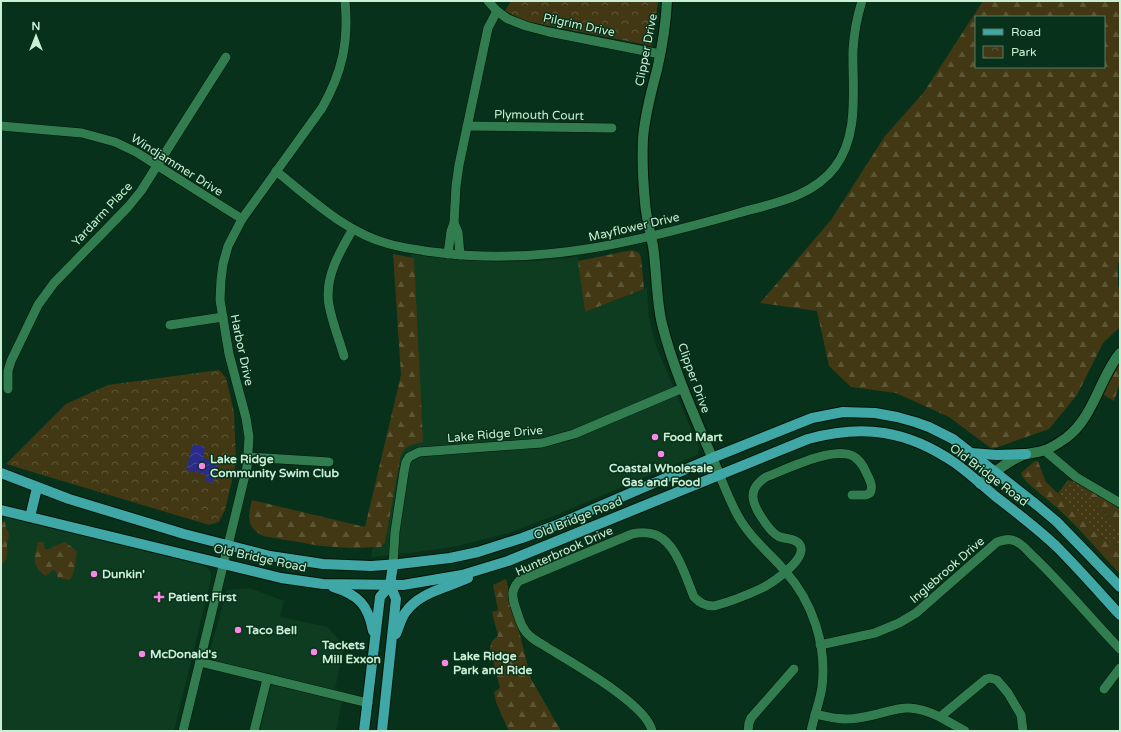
<svg xmlns="http://www.w3.org/2000/svg" width="1121" height="732" font-family="'Varela Round',sans-serif">
<style>
.built{fill:#0d3c21}
.grass{fill:url(#grass-dots)}
.forest{fill:url(#forest-firs);fill-rule:evenodd}
.park{fill:url(#park-crowns)}
.water{fill:url(#water-waves)}
.lines{fill:none;stroke-linecap:round;stroke-linejoin:round}
.minor-casing{stroke:#011608;stroke-width:10}
.tertiary-casing{stroke:#011608;stroke-width:12}
.primary-casing{stroke:#011608;stroke-width:12}
.minor{stroke:#317d50;stroke-width:9}
.tertiary{stroke:#317d50;stroke-width:10}
.primary{stroke:#3fa8a6;stroke-width:10}
.poi-dot{fill:#fb87e5;stroke:#07311a;stroke-width:1.5}
.labels{text-anchor:middle;dominant-baseline:central;stroke-width:3;stroke-linejoin:round;paint-order:stroke}
.street-label{font-size:12px;fill:#caefd5;stroke:#07311a}
.poi-label{font-size:12px;font-weight:bold;fill:#caefd5;stroke:#07311a;text-anchor:start}
</style>
<defs>
<pattern id="grass-dots" width="8" height="8" patternUnits="userSpaceOnUse"><rect width="8" height="8" fill="#423914"/><path d="M2 2h.1M6 6h.1" fill="none" stroke="#5c5635" stroke-width="1.8" stroke-linecap="round"/></pattern>
<pattern id="forest-firs" width="22" height="20" patternUnits="userSpaceOnUse"><rect width="22" height="20" fill="#423914"/><path d="M5 1l3.5 6h-7zM16 11l3.5 6h-7z" fill="#5c5635"/></pattern>
<pattern id="park-crowns" width="20" height="18" patternUnits="userSpaceOnUse"><rect width="20" height="18" fill="#423914"/><path d="M2 6a3 3 0 1 1 6 0M12 15a3 3 0 1 1 6 0" fill="none" stroke="#5c5635"/></pattern>
<pattern id="water-waves" width="16" height="10" patternUnits="userSpaceOnUse"><rect width="16" height="10" fill="#2a2c8b"/><path d="M0 5q4-4 8 0t8 0" fill="none" stroke="#484b9a"/></pattern>
</defs>
<rect width="100%" height="100%" fill="#07311a"/>
<!-- built -->
<g class="built">
<path d="M411 254 464 260 500 262 536 261 578 257 585 312 647 288 649 317 656 346 698 445 699 448 697 455 556 515 509 533 453 547 410 553 371 557 396 435 419 434Z"/>
<path d="M5 517 48 524 106 538 142 550 203 565 208 569 211 573V579L174 731H1V521H3Z"/>
<path d="M250 588 284 601 280 617 328 627 344 646 335 689 344 691 336 731H260L273 675 218 662 212 656 211 647 227 590Z"/>
</g>
<!-- grass -->
<path class="grass" d="M1068 480 1083 484 1090 488 1086 493 1120 529V546L1106 541 1058 493Z"/>
<!-- forest -->
<g class="forest">
<path d="M983 1H1120V261L1118 263V286L1120 290V327L1103 343 1077 395 1049 429 992 449 949 417 896 393 851 387 829 366 817 311 760 303 831 220 885 136 924 92ZM976 17H1104V67H976Z"/>
<path d="M632 250 639 253 641 257 644 289 585 312 578 261Z"/>
<path d="M393 254 414 258 423 442C414 444 406 445 401 454L385 542 381 547 351 548 321 546 263 536C246 527 248 517 252 500L365 527 401 375Z"/>
<path d="M1120 362V382L1114 401 1102 394Z"/>
<path d="M1035 461H1038L1040 467 1046 482 1083 517 1106 541 1120 546V574C1097 550 1075 522 1049 501 1042 494 1023 482 1021 473Z"/>
<path d="M1090 488 1117 506 1120 511V529L1086 493V490Z"/>
<path d="M1 521 5 522 6 528 9 534C9 538 7 540 7 544 7 552 9 559 1 565Z"/>
<path d="M38 542H42L44 543 45 549H51L52 547 65 542 77 551C75 560 76 572 70 580L58 578 55 570 52 571 46 576C31 567 34 557 38 542Z"/>
<path d="M506 579 531 679 561 731H509L496 702 494 692 500 688 490 648 492 641 498 636 492 612 498 610 493 585Z"/>
</g>
<!-- park -->
<g class="park">
<path d="M511 1H658L652 46 525 21 505 11Z"/>
<path d="M219 370 226 378 234 412 236 463 225 510 219 522 209 525 6 464 66 404 108 385Z"/>
</g>
<!-- water -->
<path class="water" d="M193 444 205 447 203 458 218 462 213 483 206 481V474L186 470Z"/>
<g class="lines">
<defs>
<g id="minor">
<path d="M488 1 497 11 508 19 526 26 549 32 660 54"/>
<path d="M1 126 82 133 115 142 136 152 242 219"/>
<path d="M467 126 612 128"/>
<path d="M276 171C311 199 345 232 389 244 407 249 425 251 442 253 543 265 636 242 732 215 768 204 811 199 835 167 860 134 852 88 853 50 854 33 857 17 862 1"/>
<path d="M454 223 458 232 460 255"/>
<path d="M448 254 451 231 454 223 456 186 459 165 488 28 497 11"/>
<path d="M170 325 223 317"/>
<path d="M344 356C339 339 332 322 329 305 324 278 340 251 353 229"/>
<path d="M8 389V371L11 361 38 305 54 283 128 207 141 191 226 57"/>
<path d="M1044 450 1076 477 1120 503"/>
<path d="M248 457 329 462"/>
<path d="M719 474C726 490 732 507 741 521 753 541 771 554 785 571 813 602 827 646 822 687 820 701 814 716 811 731"/>
<path d="M393 565 395 532 404 472 406 462 409 457 419 452 542 443 574 434 683 388"/>
<path d="M820 645 875 633 899 623 916 613 997 542C1003 540 1009 538 1015 541 1023 544 1030 554 1036 559 1066 588 1092 620 1120 649"/>
<path d="M200 662 368 703"/>
<path d="M1104 689 1120 668"/>
<path d="M815 714C829 717 843 721 858 718 895 713 902 699 940 717"/>
<path d="M183 731 247 467 249 437 246 418 229 354 220 300 221 280 223 264 228 246 242 219 322 108C342 73 349 42 345 1"/>
<path d="M254 731 267 679"/>
<path d="M652 731C648 705 571 662 548 648 542 644 535 641 530 636 521 629 519 617 515 606 512 596 511 590 519 581L632 534C642 532 654 532 663 539 678 550 687 580 694 597 700 603 705 606 714 606 729 602 745 596 760 589 771 584 808 559 800 545 795 537 785 540 778 536 772 533 768 527 764 521 752 504 746 490 766 477 787 469 833 446 853 456 860 460 863 465 866 472 869 479 874 486 870 493L866 495H852"/>
<path d="M748 731 749 723 751 718 794 669"/>
<path d="M965 731 940 717 986 679 990 678 997 680 1008 693 1021 715 1023 731"/>
</g>
<g id="tertiary">
<path d="M667 1C666 24 662 48 657 70 651 92 645 115 643 138 642 159 643 181 645 202 646 217 650 231 653 246 657 272 656 299 662 324 675 376 699 425 719 474"/>
<path d="M980 484C992 474 1006 462 1021 456 1027 453 1035 453 1042 451 1050 449 1059 443 1066 438 1094 417 1099 379 1120 353"/>
</g>
<g id="primary">
<path d="M971 453 997 455 1026 454"/>
<path d="M1 473 69 499 184 534 270 556 323 564 371 566 399 564 450 558 478 552 522 538 554 526 712 458 812 418 843 412 875 413 897 417 915 422 929 427 953 439 1038 506 1057 522 1120 587"/>
<path d="M1 510 281 578 323 584 403 585 462 575 508 561 808 439C863 424 907 430 955 463 969 473 982 485 995 496 1016 512 1037 528 1056 546 1078 568 1099 592 1120 615"/>
<path d="M30 517 37 488"/>
<path d="M333 587C359 595 368 605 373 631"/>
<path d="M396 634C399 627 401 619 405 613 419 592 447 588 468 578"/>
<path d="M364 731 380 597 390 585 393 565"/>
<path d="M382 731 396 599 390 585"/>
</g>
</defs>
<!-- minor casing -->
<use href="#minor" class="minor-casing"/>
<!-- tertiary casing -->
<use href="#tertiary" class="tertiary-casing"/>
<!-- primary casing -->
<use href="#primary" class="primary-casing"/>
<!-- minor -->
<use href="#minor" class="minor"/>
<!-- tertiary -->
<use href="#tertiary" class="tertiary"/>
<!-- primary -->
<use href="#primary" class="primary"/>
</g>
<!-- markers -->
<g class="poi-dot">
<circle cx="655" cy="437" r="4"/>
<circle cx="661" cy="454" r="4"/>
<circle cx="202" cy="466" r="4"/>
<circle cx="94" cy="574" r="4"/>
<path d="M157 591h4v4h4v4h-4v4h-4v-4h-4v-4h4z"/>
<circle cx="238" cy="630" r="4"/>
<circle cx="314" cy="652" r="4"/>
<circle cx="142" cy="654" r="4"/>
<circle cx="445" cy="663" r="4"/>
</g>
<g class="labels">
<!-- street labels -->
<g class="street-label">
<text transform="translate(579 25) rotate(12)">Pilgrim Drive</text>
<text transform="translate(646 50) rotate(-79)">Clipper Drive</text>
<text transform="translate(539 115) rotate(1)">Plymouth Court</text>
<text transform="translate(177 165) rotate(32)">Windjammer Drive</text>
<text transform="translate(102 214) rotate(-47)">Yardarm Place</text>
<text transform="translate(634 227) rotate(-13)">Mayflower Drive</text>
<text transform="translate(242 350) rotate(78)">Harbor Drive</text>
<text transform="translate(694 378) rotate(70)">Clipper Drive</text>
<text transform="translate(495 434) rotate(-5)">Lake Ridge Drive</text>
<text transform="translate(989 475) rotate(37)">Old Bridge Road</text>
<text transform="translate(578 518) rotate(-22)">Old Bridge Road</text>
<text transform="translate(564 551) rotate(-24)">Hunterbrook Drive</text>
<text transform="translate(260 558) rotate(12)">Old Bridge Road</text>
<text transform="translate(947 570) rotate(-41)">Inglebrook Drive</text>
</g>
<!-- poi labels -->
<g class="poi-label">
<text x="663" y="437">Food Mart</text>
<text x="210" y="459">Lake Ridge<tspan x="210" dy="14">Community Swim Club</tspan></text>
<text x="661" y="468" text-anchor="middle">Coastal Wholesale<tspan x="661" dy="14">Gas and Food</tspan></text>
<text x="102" y="574">Dunkin'</text>
<text x="168" y="597">Patient First</text>
<text x="246" y="630">Taco Bell</text>
<text x="322" y="645">Tackets<tspan x="322" dy="14">Mill Exxon</tspan></text>
<text x="150" y="654">McDonald's</text>
<text x="453" y="656">Lake Ridge<tspan x="453" dy="14">Park and Ride</tspan></text>
</g>
</g>
<!-- border -->
<rect width="1121" height="732" fill="none" stroke="#caefd5" stroke-width="4"/>
<!-- legend -->
<rect x="975" y="16" width="130" height="52" fill="#07311a" stroke="#557d65"/>
<rect x="983" y="29" width="20" height="6" fill="#3fa8a6" stroke="#557d65"/>
<text x="1011" y="36" font-size="12" fill="#caefd5">Road</text>
<rect x="983" y="46" width="20" height="12" fill="url(#park-crowns)" stroke="#557d65"/>
<text x="1011" y="56" font-size="12" fill="#caefd5">Park</text>
<!-- north arrow -->
<g transform="translate(36 36)" stroke="#07311a" stroke-width="3" paint-order="stroke">
<path d="M0-3L7 15L0 10L-7 15Z" fill="#caefd5"/>
<text y="-6" font-size="11" font-weight="bold" text-anchor="middle" fill="#caefd5">N</text>
</g>
</svg>
